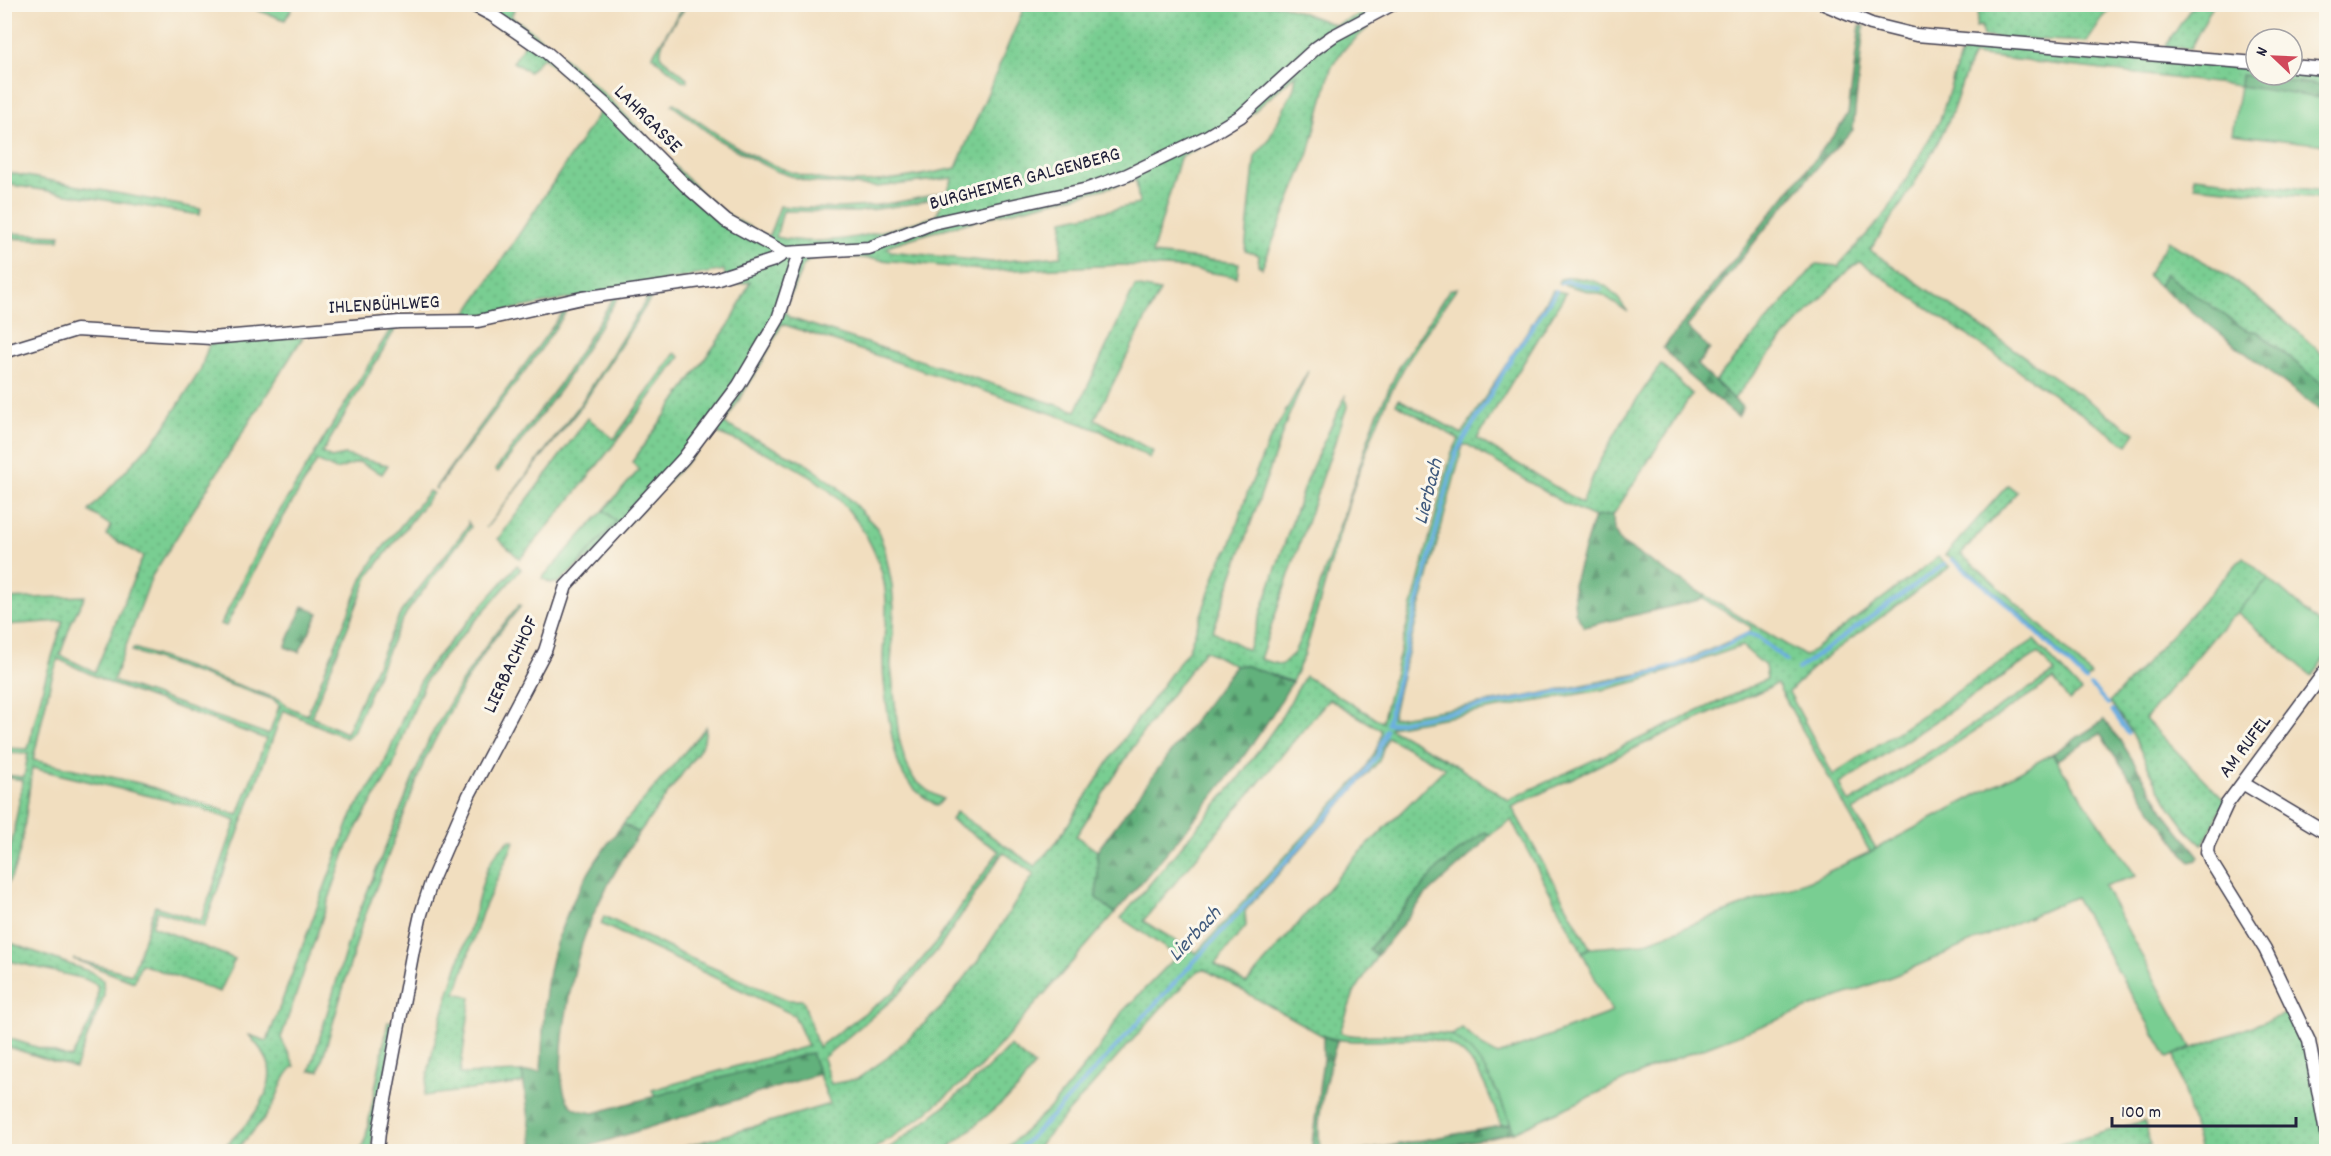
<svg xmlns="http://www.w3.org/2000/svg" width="2331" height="1156" font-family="Dekko,sans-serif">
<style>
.grass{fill:url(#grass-dots);stroke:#4e7866;stroke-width:1.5;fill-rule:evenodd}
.forest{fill:url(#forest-firs);stroke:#426a5c;stroke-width:1.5}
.green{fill:#79ce92;stroke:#4e7866;stroke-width:1.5}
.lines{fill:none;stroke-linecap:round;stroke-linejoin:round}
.stream{stroke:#6cafe1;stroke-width:4}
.street-casing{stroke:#413e4f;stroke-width:15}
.street{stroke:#fff;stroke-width:12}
.labels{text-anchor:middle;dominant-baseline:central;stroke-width:6;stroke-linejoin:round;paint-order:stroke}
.street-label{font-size:20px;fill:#22223b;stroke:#fbf7ec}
.water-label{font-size:21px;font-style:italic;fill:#405a7d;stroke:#fbf7ec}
</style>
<defs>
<pattern id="grass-dots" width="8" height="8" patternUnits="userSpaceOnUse" patternTransform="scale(1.5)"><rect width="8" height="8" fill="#79ce92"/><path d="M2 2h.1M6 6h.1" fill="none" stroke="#68b17f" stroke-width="1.8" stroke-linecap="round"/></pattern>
<pattern id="forest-firs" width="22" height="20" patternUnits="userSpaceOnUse" patternTransform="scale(1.5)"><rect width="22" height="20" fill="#62b17c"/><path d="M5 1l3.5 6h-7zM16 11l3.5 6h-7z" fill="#509067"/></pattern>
</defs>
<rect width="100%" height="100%" fill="#fbf7ec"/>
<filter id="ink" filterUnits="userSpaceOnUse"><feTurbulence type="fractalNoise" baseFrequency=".0167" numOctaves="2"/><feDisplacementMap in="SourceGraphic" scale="12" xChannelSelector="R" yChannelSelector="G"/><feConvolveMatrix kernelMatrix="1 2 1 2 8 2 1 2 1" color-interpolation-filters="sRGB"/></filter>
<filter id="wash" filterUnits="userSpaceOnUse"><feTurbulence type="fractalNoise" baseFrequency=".008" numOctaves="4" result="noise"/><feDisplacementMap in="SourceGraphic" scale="24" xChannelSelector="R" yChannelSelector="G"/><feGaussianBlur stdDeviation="1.35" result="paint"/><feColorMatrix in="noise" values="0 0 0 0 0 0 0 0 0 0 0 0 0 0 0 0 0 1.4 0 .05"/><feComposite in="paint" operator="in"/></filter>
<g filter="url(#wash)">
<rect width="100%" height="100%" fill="#f1debf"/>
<!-- grass -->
<g class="grass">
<path d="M455 5H517L511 16C562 51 612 100 655 145 693 184 716 215 769 236L780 206C836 212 893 206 947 191L953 178 878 187 809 182 776 171 754 160 717 139 672 105 674 103C715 134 755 163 805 176 852 189 909 178 956 168L1025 5H1282L1335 25 1369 11 1371 5H1383L1369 22 1371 25 1342 51 1331 68 1309 153 1262 268 1258 265 1259 255 1245 251 1255 156 1268 141 1294 88 1296 74 1240 124 1180 158 1152 254 1239 263 1237 277 1182 268 1120 265 991 271 842 256C828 256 812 254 803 266L785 308V312L790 318 1076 411 1135 286 1160 291 1095 419 1153 451 1150 458 1101 431 1065 418 782 324 760 366 724 424 805 463 837 486 877 528 885 550 892 585 894 608 891 666 899 738 905 761 914 779 928 791 943 799 937 806C928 799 916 793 909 783 897 769 895 750 891 732 887 709 883 683 883 659 883 640 887 620 886 600 884 555 854 507 817 481 786 459 750 446 715 432L613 539 573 570 616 522 604 510 639 470 632 462 731 322 750 282 727 286 724 270 487 314 465 316 601 110 543 57 529 72 513 62 525 44 507 31ZM1136 180 1139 204 1063 220 1061 256 992 262 891 251 887 248 893 244C973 218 1055 203 1136 180ZM945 195 938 212 933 217C882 232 830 249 776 237L783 211 857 212 916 203Z"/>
<path d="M684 5H687C678 19 658 39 661 57L687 78 688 81 684 82 652 56Z"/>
<path d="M1977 5H2112L2087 42 1983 37 1981 26 1976 27 1979 7Z"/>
<path d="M2193 5H2213L2190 49 2165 47Z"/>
<path d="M1971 45 2256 66V75H2292V70L2326 76V86L2242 75 2240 86 1974 55C1961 77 1958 102 1947 124 1926 168 1898 211 1870 250L2135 433 2127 445 1860 262 1846 272 1778 344 1734 399 1715 381 1816 264 1838 266 1887 212 1940 120 1960 56Z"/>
<path d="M5 172 201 209 199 215 5 184Z"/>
<path d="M2194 177 2326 191V199L2195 186Z"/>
<path d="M5 233 60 235 59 240 5 238Z"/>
<path d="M2168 241C2185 252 2204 261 2221 272 2258 296 2294 327 2326 358V387L2258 332 2246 330 2165 274 2159 286 2147 275Z"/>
<path d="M1572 277C1606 282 1608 284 1628 312L1603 295 1558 283 1560 279Z"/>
<path d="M1457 288C1432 323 1407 358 1389 396 1351 479 1330 570 1304 656L1292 682 1244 665 1235 666 1205 650 1141 735 1076 836 1097 851 1098 874 1096 898 1115 913 977 1071 921 1117 871 1151H671L830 1104 811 1054 655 1097 652 1090 808 1046 794 1015 601 924 604 916 688 957 788 1000H803L818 1047 895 991 935 944 999 851 951 820 956 812 1035 866 1058 840 1124 738 1189 649 1221 559 1229 549 1247 494 1268 443 1308 371 1287 420 1213 631 1248 650 1307 478 1345 396 1347 407 1260 659 1281 665 1294 653 1309 618 1375 419 1398 369 1449 290ZM1003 852 1034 874 978 961 941 1008 887 1058 857 1079 831 1084 823 1058 900 993 940 947Z"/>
<path d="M1553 290 1566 293 1477 439 1582 503 1598 464 1623 420 1661 364 1692 394 1613 515 1594 517 1562 502 1468 445H1463L1399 687 1392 718 1523 697 1668 668 1748 633 1751 627 1703 599 1704 595 1805 656 1938 557 1950 567 1818 663 1789 692 1833 775 2034 640 2081 691 2069 701 2054 679 1853 811 1876 848 1870 852 1777 684 1673 730 1512 807 1590 948 1582 952 1511 820 1490 835 1485 832 1441 865 1369 949 1377 956 1354 993 1340 1032C1352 1038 1368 1035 1381 1035 1398 1034 1436 1030 1451 1035 1478 1044 1496 1093 1509 1117L1511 1124 1501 1125C1486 1087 1473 1040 1424 1039 1409 1038 1393 1040 1378 1041 1359 1041 1341 1042 1323 1036L1204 969 1198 971 1161 1008 1034 1151 1002 1152 1052 1106 1097 1051 1122 1012 1177 956 1121 918 1238 779 1278 723 1305 676 1382 722 1451 455 1459 439 1396 404 1399 399 1462 434ZM1742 646 1765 666 1767 679 1508 800 1449 761 1391 729V727L1607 689 1643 680ZM2038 653 2055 672 1849 803 1840 784ZM1329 699 1381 730C1381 747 1368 764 1359 777L1196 953 1143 921ZM1387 737 1445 768 1348 865 1246 984 1215 964 1246 926 1245 911 1379 761Z"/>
<path d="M650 294 651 298 581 407 486 528 579 406Z"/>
<path d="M614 297H618L562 387 498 472 495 470 559 385Z"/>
<path d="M569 304 571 305 539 352 436 489 435 488Z"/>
<path d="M391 328H396L322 453 331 458 345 455 388 465 382 474 359 462 336 470 317 461 269 541 226 626 221 624 262 540Z"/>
<path d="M303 337 152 576 113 681 267 734 270 732 279 706 281 707 274 700 132 651 134 648 278 699 289 707 307 715 363 577 377 555 429 491 433 493 369 575 311 717 346 733 401 612 468 526V522L471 527 407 612 396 632 353 732 346 738 283 710 204 927 157 911 152 926 235 959 220 992 141 964 134 982 73 959 132 974 155 906 201 921 236 821 196 807 32 768C27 801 24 861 5 888L4 871 12 841 23 780 5 777V775L24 777 28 754 5 753V748L28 749 44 683 63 621 5 625V599L85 596 72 621 60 655 95 672 143 556 106 535 111 526 89 511 161 432 200 371 209 344ZM58 659 114 685 266 739 238 815 139 783 33 760 51 680Z"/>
<path d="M675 353 680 357C629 426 577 494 520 559L498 539 588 418 614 439Z"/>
<path d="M2008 485 2017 492 1961 554C2006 593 2049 632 2091 675L2087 680 2015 608 1953 558 1945 555Z"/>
<path d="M2243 557 2269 579 2217 633 2145 719 2225 801 2203 845 2187 830 2171 808 2159 789 2132 733 2110 702Z"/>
<path d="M517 565 521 569 438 663 427 678 405 731 392 769 358 825 346 850 281 1038 295 1066C283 1074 279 1094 272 1107 262 1123 248 1137 235 1151H219C241 1132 275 1098 269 1066 267 1055 256 1044 249 1035L267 1041 352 814 382 769 409 702 429 666Z"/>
<path d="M519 605 521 606 490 644 464 684 425 759 361 927 319 1071H310L351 932 429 739 461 683 488 643Z"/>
<path d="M706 727 704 741 698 752 639 833 623 824Z"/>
<path d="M510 840 514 841 511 849 482 913 456 993 471 997 460 1074 522 1072 524 1083 424 1096C433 1036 453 979 472 922 478 904 481 882 489 865 494 855 501 847 510 840Z"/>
<path d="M5 941 91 972 103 980 104 996 75 1068 5 1046V1037L71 1058C83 1036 100 1012 97 985L85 979 5 960Z"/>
<path d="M2293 1011C2311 1056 2326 1103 2326 1151H2200L2174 1055Z"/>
<path d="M395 1021 371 1150 369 1151 358 1152 363 1146 366 1136 388 1022Z"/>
<path d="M1010 1046 1034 1066 1017 1090 945 1151H885C930 1119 972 1086 1010 1046Z"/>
<path d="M2144 1121 2151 1145 2129 1151H2037Z"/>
</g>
<!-- forest -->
<g class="forest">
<path d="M1860 25 1864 26 1853 130 1827 156 1772 220 1687 327 1710 349 1697 365 1743 408 1738 417 1690 377 1663 348 1837 131 1848 114Z"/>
<path d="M2241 75 2326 86V99L2240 86Z"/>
<path d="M2165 274 2246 330 2258 332 2326 387V415L2159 286Z"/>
<path d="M1613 515 1614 531 1621 543 1704 595 1703 599 1584 627 1575 612 1573 585 1594 517Z"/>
<path d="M303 606 319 613 299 652 285 647Z"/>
<path d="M1244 665 1292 682C1244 766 1178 839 1115 913L1096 898 1098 874 1097 851 1235 666Z"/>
<path d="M2104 720 2122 743 2170 820 2199 856 2197 860 2190 862 2156 816 2100 734 2057 760 2052 754Z"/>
<path d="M623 824 639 833C618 865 597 901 584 938 573 967 547 1085 572 1106 578 1111 587 1112 594 1113L811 1053 819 1074 574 1151H534L522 1072 541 1071C543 1042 543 1012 547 984 555 926 586 869 623 824Z"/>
<path d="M1485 832 1490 835 1480 847 1425 896 1377 956 1369 949 1441 865Z"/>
<path d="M1323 1036 1337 1041C1329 1068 1312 1125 1322 1151H1311L1323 1059Z"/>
<path d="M1511 1124 1514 1132 1427 1151 1345 1152 1373 1149Z"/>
</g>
<!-- green -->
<g class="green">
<path d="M260 5V4L294 5 285 20 257 10Z"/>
<path d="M2240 86 2326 99V145L2232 134Z"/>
<path d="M604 510 616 522 573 570 558 583H551L542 578Z"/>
<path d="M2269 579 2326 629V656L2312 676 2237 612Z"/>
<path d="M2052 754 2136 876 2104 886 2191 1047 2168 1058 2075 897 1896 975 1656 1066 1514 1132C1500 1097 1485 1057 1452 1035L1462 1028 1482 1046 1498 1055 1612 1012 1582 952 1590 948 1641 944 1815 878 1870 852Z"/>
</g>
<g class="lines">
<!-- stream -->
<g class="stream">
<path d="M1561 283 1566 281 1601 289"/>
<path d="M1556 291 1513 356 1456 453 1387 724C1440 714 1492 705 1544 695 1618 682 1681 672 1748 634L1756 636 1787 661"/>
<path d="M1952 559 2013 609 2086 681"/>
<path d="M1798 669 1945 564"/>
<path d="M2091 686 2108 704"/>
<path d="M2112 710 2128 733"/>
<path d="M1016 1152 1058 1110 1356 785 1377 756 1386 730"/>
</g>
</g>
</g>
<g filter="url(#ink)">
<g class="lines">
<defs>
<g id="street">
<path d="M471 4 492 15 546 52 606 105 685 185 726 221 785 253 869 248 933 223 1088 189 1127 175 1208 136 1241 116 1316 48 1333 36 1393 4"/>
<path d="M1824 4 1871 24 1916 35 2256 63"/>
<path d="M2292 66 2326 69"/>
<path d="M4 352 76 330 211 338 399 322 478 321 582 298 715 279 774 260 785 253"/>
<path d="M2326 670 2227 804 2208 845 2207 852 2211 862 2265 949 2309 1041 2326 1133"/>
<path d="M2244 784 2326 833"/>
<path d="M377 1152 379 1132 413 950 421 914 432 880 469 795 545 651 566 586 684 458 739 385 778 319 799 253"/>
</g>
</defs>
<!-- street casing -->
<use href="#street" class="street-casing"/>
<!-- street -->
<use href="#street" class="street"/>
</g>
</g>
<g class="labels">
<!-- street labels -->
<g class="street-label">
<text transform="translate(647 120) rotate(45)">LAHRGASSE</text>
<text transform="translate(1025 180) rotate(-15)">BURGHEIMER GALGENBERG</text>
<text transform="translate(384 306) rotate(-3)">IHLENBÜHLWEG</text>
<text transform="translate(512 665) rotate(-65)">LIERBACHHOF</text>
<text transform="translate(2246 747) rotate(-53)">AM RUFEL</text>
</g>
<!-- water labels -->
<g class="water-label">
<text transform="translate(1430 492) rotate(-76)">Lierbach</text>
<text transform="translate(1196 935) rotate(-47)">Lierbach</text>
</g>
</g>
<!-- margin -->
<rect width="2331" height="1156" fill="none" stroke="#fbf7ec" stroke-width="24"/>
<!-- north arrow -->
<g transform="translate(2274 57) rotate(293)"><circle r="28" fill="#fbf7ec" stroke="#a4a2a5" stroke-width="1.5"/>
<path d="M0-4.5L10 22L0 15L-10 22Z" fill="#d1495b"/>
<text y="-9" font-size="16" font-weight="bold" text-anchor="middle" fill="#22223b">N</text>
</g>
<!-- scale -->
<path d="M2112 1117v9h184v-9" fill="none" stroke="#22223b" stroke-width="3"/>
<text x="2121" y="1117" font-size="18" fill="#22223b" stroke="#fbf7ec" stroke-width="4.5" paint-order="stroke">100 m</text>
</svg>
